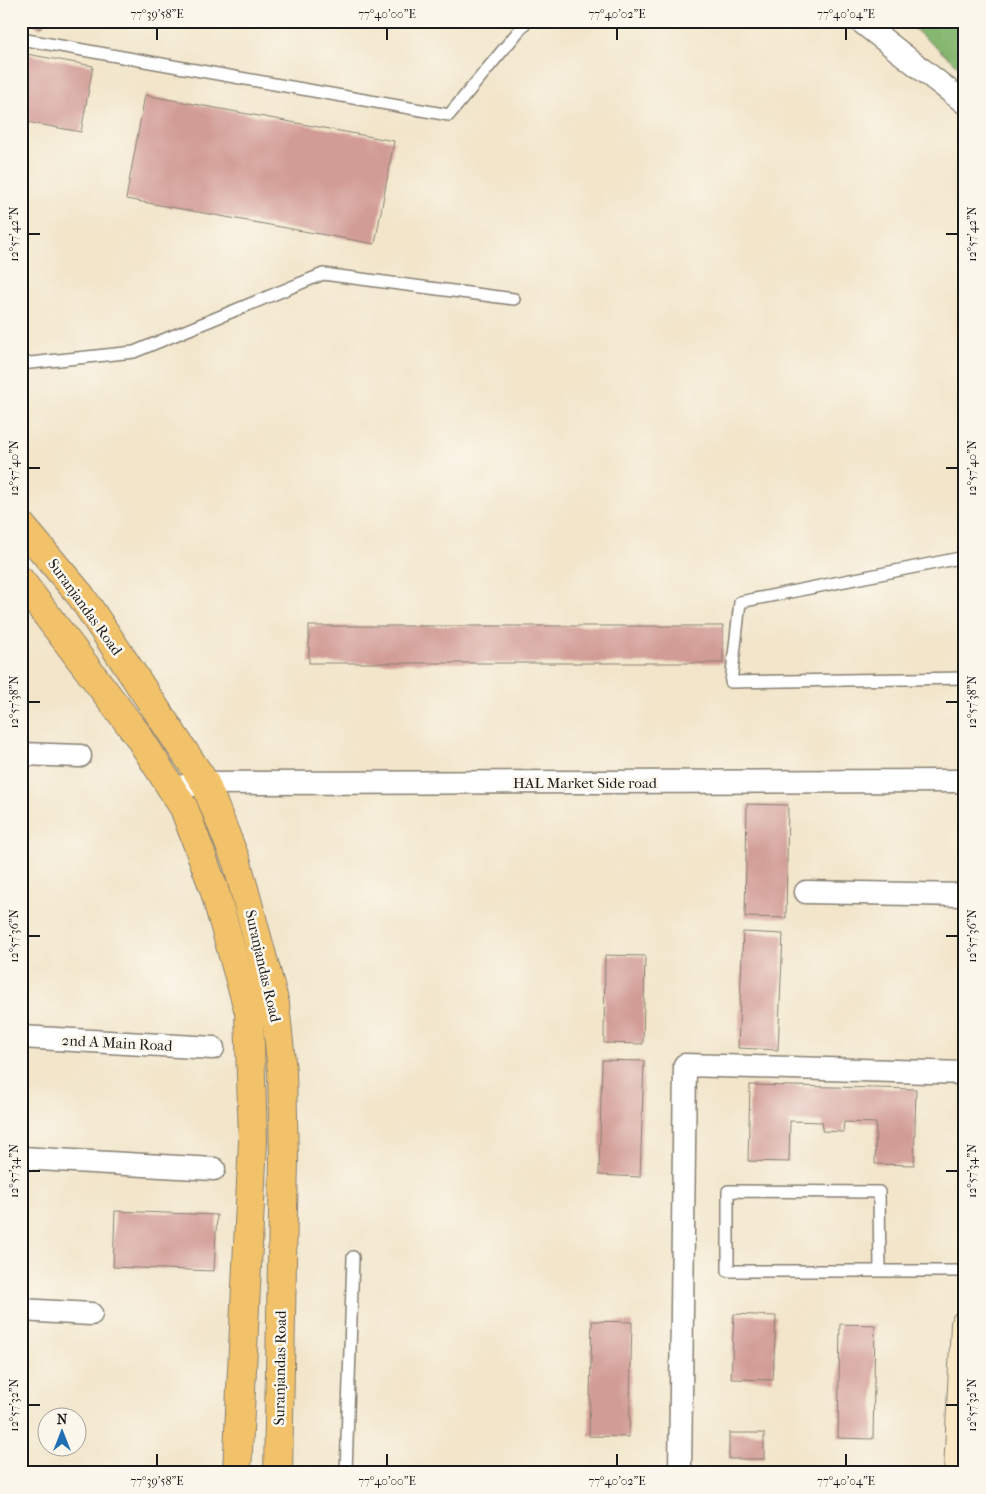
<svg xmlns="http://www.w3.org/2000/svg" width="986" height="1494" font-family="'IM FELL French Canon',serif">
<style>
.forest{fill:#86b771;stroke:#516a46}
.building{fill:#d29c96}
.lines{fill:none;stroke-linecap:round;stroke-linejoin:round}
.lane-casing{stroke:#878073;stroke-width:14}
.street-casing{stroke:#878073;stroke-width:25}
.secondary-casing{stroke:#878073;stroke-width:30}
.primary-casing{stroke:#878073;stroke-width:30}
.lane{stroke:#fff;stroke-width:11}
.street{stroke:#fff;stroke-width:22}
.secondary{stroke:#fae7c3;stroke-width:28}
.primary{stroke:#f2c26a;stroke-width:28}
.ticks{fill:none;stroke:#1c1c1c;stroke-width:2}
.labels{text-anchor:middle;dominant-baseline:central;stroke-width:5;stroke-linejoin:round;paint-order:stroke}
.street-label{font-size:15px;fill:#1c1c1c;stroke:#fbf7ec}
.neatline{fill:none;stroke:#1c1c1c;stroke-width:2}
.ticks-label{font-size:12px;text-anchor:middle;fill:#1c1c1c}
</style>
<rect width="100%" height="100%" fill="#fbf7ec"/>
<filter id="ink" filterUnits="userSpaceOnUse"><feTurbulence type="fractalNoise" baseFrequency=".02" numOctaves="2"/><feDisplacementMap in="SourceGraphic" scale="10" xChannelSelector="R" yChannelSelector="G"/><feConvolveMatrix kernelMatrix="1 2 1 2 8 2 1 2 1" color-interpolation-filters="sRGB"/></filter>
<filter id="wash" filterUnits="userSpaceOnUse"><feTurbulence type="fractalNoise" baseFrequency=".0096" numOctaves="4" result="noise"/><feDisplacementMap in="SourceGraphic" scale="20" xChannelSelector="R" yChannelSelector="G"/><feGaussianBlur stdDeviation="1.12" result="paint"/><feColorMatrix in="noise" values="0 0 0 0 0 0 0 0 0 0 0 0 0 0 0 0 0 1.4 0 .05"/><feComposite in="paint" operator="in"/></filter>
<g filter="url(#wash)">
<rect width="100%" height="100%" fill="#f2e5ca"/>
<!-- forest -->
<path class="forest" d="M905 21H965V72Z"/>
<g id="blocks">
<!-- building -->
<g class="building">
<path d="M29 21H46L40 29Z"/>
<path d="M21 53 93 66 81 132 21 121Z"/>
<path d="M145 95 394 141 375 244 126 199Z"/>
<rect x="309" y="626" width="414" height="37"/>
<path d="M747 804 788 805 786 918 745 917Z"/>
<path d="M743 932 783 934 778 1050 738 1048Z"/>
<path d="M605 955 645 956 643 1044 604 1043Z"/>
<path d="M602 1060 644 1061 640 1177 599 1175Z"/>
<path d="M750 1085 916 1089 914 1165 875 1164 876 1123 844 1122 843 1132 822 1131 823 1122 790 1121 789 1162 748 1161Z"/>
<path d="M115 1211 217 1215 214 1271 113 1267Z"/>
<path d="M734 1314 776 1316 773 1380 731 1379Z"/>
<path d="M592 1321 632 1322 629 1437 589 1436Z"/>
<path d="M840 1324 875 1325 873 1439 838 1438Z"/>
<rect x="729" y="1433" width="35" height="26"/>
</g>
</g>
</g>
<g filter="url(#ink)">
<use href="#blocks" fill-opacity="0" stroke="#878073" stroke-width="1"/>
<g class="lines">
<defs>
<g id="lane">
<path d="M21 39 449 115 527 21"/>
<path d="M21 364 134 352 323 274 514 299"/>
<path d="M965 557 740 602 731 682 965 678"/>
<path d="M880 1271 879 1192 728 1191V1271H965"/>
<path d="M346 1473 353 1257"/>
</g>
<g id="street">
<path d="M860 21 965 103"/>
<path d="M21 754 80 756"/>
<path d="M171 788 205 783 965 781"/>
<path d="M806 892 965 895"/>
<path d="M21 1037 213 1048"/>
<path d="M21 1158 214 1169"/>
<path d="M21 1310 91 1314"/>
<path d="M680 1473 685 1065 965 1073"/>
</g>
<path id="secondary" d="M958 1473 965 1324"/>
<g id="primary">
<path d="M21 525 81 596 205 783 237 863 275 1004 282 1071 284 1159 278 1473"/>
<path d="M21 581 137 734 184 808 214 889 249 1012 253 1141 237 1473"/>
</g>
</defs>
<!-- lane casing -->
<use href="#lane" class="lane-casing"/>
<!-- street casing -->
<use href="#street" class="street-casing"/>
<!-- secondary casing -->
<use href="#secondary" class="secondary-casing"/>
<!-- primary casing -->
<use href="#primary" class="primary-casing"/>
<!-- lane -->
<use href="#lane" class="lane"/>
<!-- street -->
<use href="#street" class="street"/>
<!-- secondary -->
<use href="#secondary" class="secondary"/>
<!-- primary -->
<use href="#primary" class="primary"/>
</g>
</g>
<!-- ticks -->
<path class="ticks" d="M157 28V40M387 28V40M617 28V40M846 28V40M28 234H40M946 234H958M28 468H40M946 468H958M28 702H40M946 702H958M28 936H40M946 936H958M28 1171H40M946 1171H958M28 1405H40M946 1405H958M157 1454V1466M387 1454V1466M617 1454V1466M846 1454V1466"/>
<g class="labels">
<!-- street labels -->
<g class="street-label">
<text transform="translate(85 607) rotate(54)">Suranjandas Road</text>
<text x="585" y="783">HAL Market Side road</text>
<text transform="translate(263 966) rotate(77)">Suranjandas Road</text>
<text transform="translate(117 1043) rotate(3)">2nd A Main Road</text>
<text transform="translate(280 1368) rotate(-89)">Suranjandas Road</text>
</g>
</g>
<!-- margin -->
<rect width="986" height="1494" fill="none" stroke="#fbf7ec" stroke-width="55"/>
<!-- north arrow -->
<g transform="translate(62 1432)"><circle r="24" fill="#fbf7ec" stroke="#a29f99"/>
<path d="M0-4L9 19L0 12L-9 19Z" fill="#1f6fb2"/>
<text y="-8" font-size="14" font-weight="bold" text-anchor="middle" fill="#1c1c1c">N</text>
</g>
<rect x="28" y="28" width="930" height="1438" class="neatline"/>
<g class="ticks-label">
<text x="157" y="18">77°39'58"E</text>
<text x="387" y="18">77°40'00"E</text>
<text x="617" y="18">77°40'02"E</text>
<text x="846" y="18">77°40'04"E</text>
<text transform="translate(14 234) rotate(-90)" y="4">12°57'42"N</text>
<text transform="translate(972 234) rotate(-90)" y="4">12°57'42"N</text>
<text transform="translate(14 468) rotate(-90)" y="4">12°57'40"N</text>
<text transform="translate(972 468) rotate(-90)" y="4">12°57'40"N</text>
<text transform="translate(14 702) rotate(-90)" y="4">12°57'38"N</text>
<text transform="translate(972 702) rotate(-90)" y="4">12°57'38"N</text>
<text transform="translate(14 936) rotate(-90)" y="4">12°57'36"N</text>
<text transform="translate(972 936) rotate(-90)" y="4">12°57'36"N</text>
<text transform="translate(14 1171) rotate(-90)" y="4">12°57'34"N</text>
<text transform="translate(972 1171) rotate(-90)" y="4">12°57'34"N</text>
<text transform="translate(14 1405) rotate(-90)" y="4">12°57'32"N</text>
<text transform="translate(972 1405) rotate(-90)" y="4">12°57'32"N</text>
<text x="157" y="1485">77°39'58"E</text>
<text x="387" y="1485">77°40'00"E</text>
<text x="617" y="1485">77°40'02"E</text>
<text x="846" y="1485">77°40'04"E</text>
</g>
</svg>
